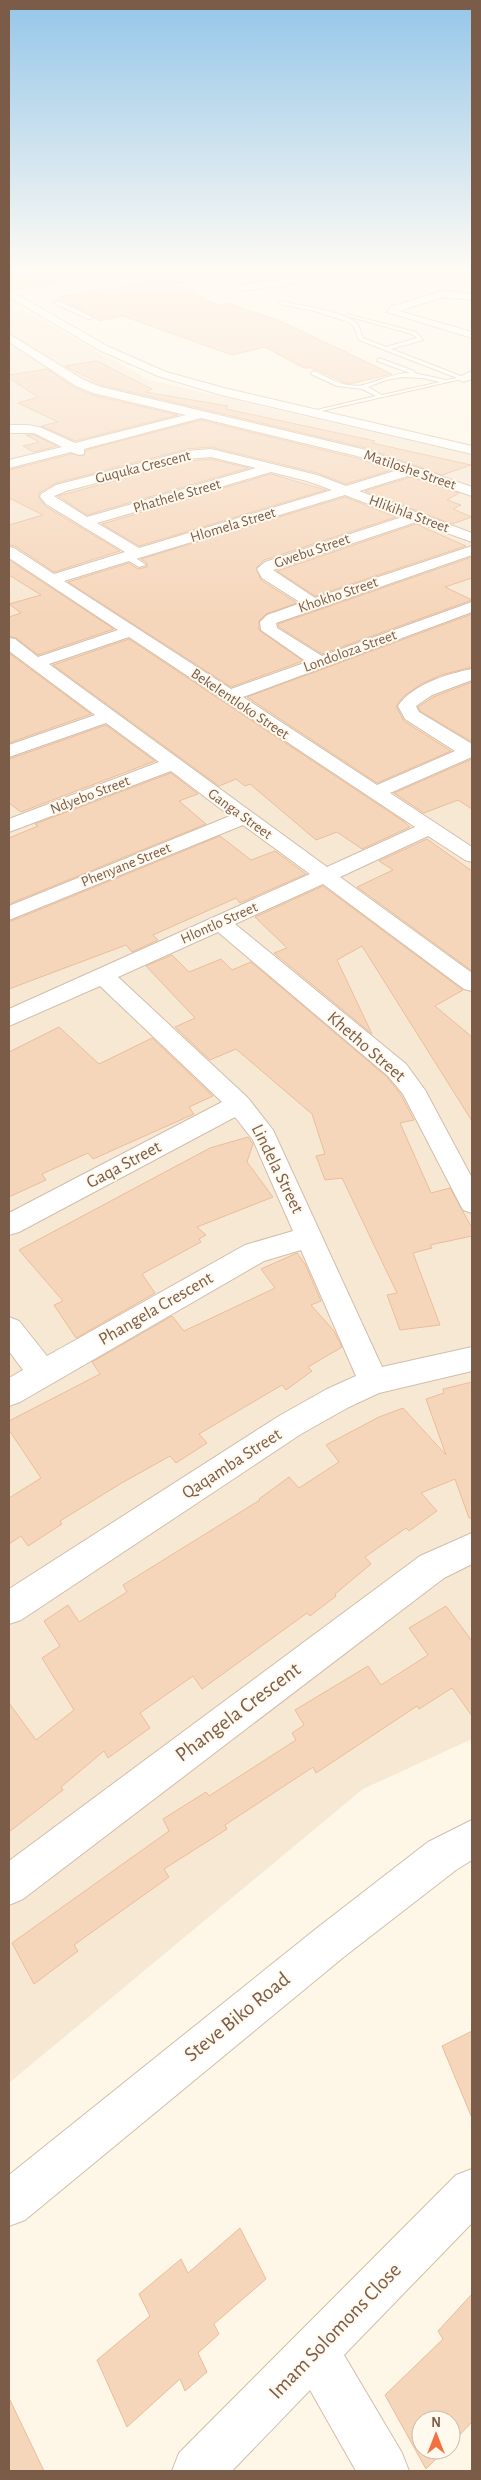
<svg xmlns="http://www.w3.org/2000/svg" width="481" height="2480" font-family="'Alegreya Sans',sans-serif">
<style>
.residential{fill:#f7e8d4}
.building{fill:#f6d6bb;stroke:#ebbd9a}
.lines{fill:none;stroke-linecap:round;stroke-linejoin:round}
.service-casing{stroke:#d2beaa;stroke-width:2}
.minor-casing{stroke:#d2beaa;stroke-width:2}
.tertiary-casing{stroke:#d2beaa;stroke-width:2}
.secondary-casing{stroke:#d8c0aa;stroke-width:2}
.primary-casing{stroke:#ddd5cf;stroke-width:2}
.service{fill:#fff;fill-rule:evenodd}
.minor{fill:#fff;fill-rule:evenodd}
.tertiary{fill:#fff;fill-rule:evenodd}
.secondary{fill:#fff;fill-rule:evenodd}
.primary{fill:#ffdf9c;fill-rule:evenodd}
.labels{text-anchor:middle;dominant-baseline:central;stroke-width:4;stroke-linejoin:round;paint-order:stroke}
.far-street-label{font-size:15px;fill:#7b5c48;stroke:#fff9ee}
.street-label{font-size:18px;fill:#7b5c48;stroke:#fff9ee}
.near-street-label{font-size:21px;fill:#7b5c48;stroke:#fff9ee}
</style>
<rect width="100%" height="100%" fill="#fef6e6"/>
<!-- residential -->
<path class="residential" d="M23 310 149 380 472 455V1739L363 1789 9 2083V312Z"/>
<!-- building -->
<g class="building">
<path d="M166 280 218 305 227 303 278 320 392 374 350 384 344 382 312 368H304L265 347 232 355 123 316 100 321 58 297Z"/>
<path d="M97 361 152 389 145 392 228 406 226 409 375 441 372 443 471 465 442 475 366 448 102 385 65 366Z"/>
<path d="M47 369 75 388 92 395 178 415 75 441 41 426 58 422 18 403 38 397 9 378V375Z"/>
<path d="M201 420 356 458 392 470 346 484 317 473 211 447 187 449 56 483 39 493V498L45 506 120 551 54 572 15 546 9 545V525L43 515 9 498V470L71 454 84 456 86 450Z"/>
<path d="M26 435H34L57 446 34 452 23 446 39 442Z"/>
<path d="M211 459 249 468 87 515 58 496 187 461Z"/>
<path d="M271 474 326 490 139 546 102 524Z"/>
<path d="M411 477 459 493 447 500 461 505 453 509 472 517 452 524 365 491Z"/>
<path d="M345 497 396 517 264 560 256 568 261 580 297 603 266 614 259 621V630L303 661 231 687 68 582 129 563 138 569 147 567V563L141 559Z"/>
<path d="M416 524 466 546 315 596 277 571Z"/>
<path d="M472 557V578L445 587 472 600 322 654 279 627 278 624Z"/>
<path d="M9 560 114 629 38 655 16 638 9 636V617L21 613 9 604 41 595 9 575Z"/>
<path d="M472 614V667L441 675 421 684 403 697 396 706 404 721 451 751 377 783 247 697Z"/>
<path d="M129 639 403 821 410 827 362 849 337 832 316 840 250 784 245 786 236 779 219 786 53 665Z"/>
<path d="M9 653 91 714 9 743Z"/>
<path d="M472 682V742L420 711 418 707 433 697Z"/>
<path d="M106 725 155 761 21 812 9 803V759Z"/>
<path d="M472 759V809L458 800 424 813 394 793Z"/>
<path d="M171 773 198 794 179 801 206 824 9 904V838L38 826 35 824Z"/>
<path d="M220 836 251 860 275 851 306 874 240 903 236 898 153 935 158 940 132 952 126 945 9 989V922Z"/>
<path d="M427 839 472 871V971L357 887 393 870 379 861Z"/>
<path d="M323 886 463 990 435 1006 472 1037V1121L362 946 337 960 372 1034 274 953 287 948 255 917Z"/>
<path d="M172 955 189 972 221 959 232 970 251 962 387 1077 401 1095 414 1120 400 1123 431 1193 450 1188 472 1228V1236L430 1245 432 1248 413 1253 440 1325 400 1330 387 1295 397 1293 342 1178 325 1180 316 1156 325 1154 312 1114 236 1049 210 1060 175 1027 195 1018 146 966Z"/>
<path d="M59 1027 99 1064 152 1038 213 1096 189 1107 194 1114 93 1159 88 1153 42 1174 46 1180 9 1197V1052Z"/>
<path d="M248 1137 253 1144 247 1162 273 1197 197 1227 206 1235 199 1239 201 1242 142 1274 155 1293 76 1338 54 1305 63 1301 19 1250 210 1148Z"/>
<path d="M297 1253 305 1264 321 1301 311 1305 334 1331 342 1347 308 1367 312 1371 286 1390 282 1385 199 1434 207 1443 176 1463 170 1456 120 1484 60 1521 62 1524 28 1546 21 1536 9 1544V1498L41 1478 9 1430V1421L100 1374 92 1362 172 1316 184 1331 275 1288 261 1269Z"/>
<path d="M472 1382V1518H469L455 1479 421 1493 437 1511 409 1531 406 1528 365 1557 371 1564 335 1594 336 1596 310 1616 307 1613 202 1689 193 1676 140 1713 150 1728 108 1758 104 1751 61 1787 63 1790 9 1832V1703L36 1740 74 1710 42 1658 60 1646 44 1621 68 1605 79 1622 127 1592 123 1585 260 1500 259 1499 289 1477 299 1488 339 1462 326 1445 379 1417 403 1408 446 1455 426 1399 444 1393 443 1389Z"/>
<path d="M446 1606 472 1641V1716L452 1688 419 1709 417 1706 316 1773 313 1767 225 1825 227 1829 164 1869 169 1877 74 1945 78 1951 34 1984 12 1943 169 1831 163 1819 206 1792 209 1796 296 1740 292 1733 304 1725 295 1710 368 1666 381 1685 428 1655 409 1628Z"/>
<path d="M472 2031V2118L442 2046Z"/>
<path d="M240 2228 266 2279 214 2324 219 2334 198 2353 207 2372 185 2391 180 2379 127 2427 97 2360 150 2316 139 2294 181 2259 188 2273Z"/>
<path d="M472 2294V2422L451 2444V2420H421V2450H445L426 2469 385 2395 443 2339 438 2331Z"/>
<path d="M9 2398 44 2471H9Z"/>
</g>
<g class="lines">
<defs>
<g id="service">
<path d="M146 268H152L177 279 240 270 239 268 248 270 176 283Z"/>
<path d="M56 300 92 317 93 318 88 319 54 303Z"/>
<path d="M281 301C298 305 340 311 354 321 359 325 361 332 363 338L386 347 417 338 412 334 347 316V314L416 332 423 340 391 349 466 378 308 414V412L376 396 362 389 337 386 311 374 313 371C329 377 345 389 363 385 379 381 392 373 410 373L377 361 379 358 414 371V373L446 380 457 378 359 340 354 327 349 322 311 310 279 304ZM403 377 422 378 440 382 382 395 368 387 386 380Z"/>
<path d="M124 554H130L146 565 139 567 124 558Z"/>
</g>
<g id="minor">
<path d="M323 268H338L282 286 237 291 232 288 237 285 281 280Z"/>
<path d="M442 291 472 294V300L443 297 399 311 472 332V338L387 312 390 307Z"/>
<path d="M9 334 84 380 101 387 366 450 472 487V496L411 475 359 491 472 533V542L416 522 273 570 315 598 472 546V555L276 623 277 628 322 656 472 602V612L243 697 377 785 455 751 405 719 398 706C413 684 447 674 472 669V680L432 695 416 706 419 712 472 744V757L390 793 472 847V862L465 860 428 836 340 877 472 973V991L464 989 323 884 235 924 406 1064 425 1090 472 1178V1213L463 1210 403 1094 388 1076 218 932 118 977 248 1098 273 1130 382 1367 472 1347V1371L379 1393 349 1407 301 1434 21 1620 9 1624V1589L279 1416 327 1389 356 1376 301 1250 264 1261 20 1402 9 1406V1378L23 1370 9 1351V1317L19 1321 47 1356 245 1245 293 1231 253 1140 235 1117 19 1232 9 1235V1213L222 1102 100 986 9 1026V1009L310 874 243 825 9 920V906L230 816 171 771 9 832V819L159 762 106 723 9 757V745L95 715 9 651V638L15 639 38 657 118 630 9 558V547L14 548 54 574 125 552 46 504 40 497 41 494 56 485 187 451 211 449 317 475 346 486 398 470 357 456 201 418 84 449V454L79 455 71 452 9 468V460L62 447 34 433H9V425H28L42 428 75 443 186 415 93 393 76 386 9 342ZM211 457 256 468 87 517 54 496 66 491 187 459ZM271 472 307 481 332 490 139 548 97 523ZM345 495 402 517 265 562 257 569 262 578 301 603 267 615 260 622 261 630 307 662 231 689 64 581ZM129 637 415 827 327 867 49 664Z"/>
<path d="M472 371V379L463 382 457 378Z"/>
<path d="M472 1533V1564L444 1578 23 1899 9 1905V1861L420 1556Z"/>
<path d="M472 2169V2223L344 2355 402 2453 409 2471H356L310 2390 232 2471H172L179 2453 456 2175Z"/>
</g>
<path id="tertiary" d="M472 1820V1860L456 1870 345 1956 25 2220 9 2226V2175L317 1928 428 1842Z"/>
<path id="secondary" d="M9 290 107 346 166 372 224 388 472 446V454L221 395 158 376 99 350 9 297Z"/>
<path id="primary" d="M111 268H134L129 271 9 290V284Z"/>
</defs>
<!-- service casing -->
<use href="#service" class="service-casing"/>
<!-- minor casing -->
<use href="#minor" class="minor-casing"/>
<!-- tertiary casing -->
<use href="#tertiary" class="tertiary-casing"/>
<!-- secondary casing -->
<use href="#secondary" class="secondary-casing"/>
<!-- primary casing -->
<use href="#primary" class="primary-casing"/>
<!-- service -->
<use href="#service" class="service"/>
<!-- minor -->
<use href="#minor" class="minor"/>
<!-- tertiary -->
<use href="#tertiary" class="tertiary"/>
<!-- secondary -->
<use href="#secondary" class="secondary"/>
<!-- primary -->
<use href="#primary" class="primary"/>
</g>
<!-- sky -->
<linearGradient id="sky" x2="0" y2="1"><stop stop-color="#95c6e9"/><stop offset="0.44" stop-color="#fffbf4"/><stop offset="1" stop-color="#fffbf4" stop-opacity="0"/></linearGradient>
<rect width="481" height="615" fill="url(#sky)"/>
<g class="labels">
<!-- far-street labels -->
<g class="far-street-label">
<text transform="translate(143 467) rotate(-14)">Guquka Crescent</text>
<text transform="translate(410 470) rotate(19)">Matiloshe Street</text>
<text transform="translate(177 496) rotate(-16)">Phathele Street</text>
<text transform="translate(409 514) rotate(20)">Hlikihla Street</text>
<text transform="translate(233 525) rotate(-17)">Hlomela Street</text>
<text transform="translate(312 551) rotate(-19)">Gwebu Street</text>
<text transform="translate(338 595) rotate(-19)">Khokho Street</text>
<text transform="translate(350 651) rotate(-20)">Londoloza Street</text>
<text transform="translate(240 704) rotate(34)">Bekelentloko Street</text>
<text transform="translate(90 795) rotate(-21)">Ndyebo Street</text>
<text transform="translate(240 814) rotate(36)">Ganga Street</text>
<text transform="translate(126 865) rotate(-22)">Phenyane Street</text>
<text transform="translate(219 923) rotate(-24)">Hlontlo Street</text>
</g>
<!-- street labels -->
<g class="street-label">
<text transform="translate(366 1047) rotate(41)">Khetho Street</text>
<text transform="translate(124 1165) rotate(-28)">Gaqa Street</text>
<text transform="translate(277 1169) rotate(64)">Lindela Street</text>
<text transform="translate(156 1309) rotate(-30)">Phangela Crescent</text>
<text transform="translate(232 1464) rotate(-33)">Qaqamba Street</text>
</g>
<!-- near-street labels -->
<g class="near-street-label">
<text transform="translate(238 1712) rotate(-37)">Phangela Crescent</text>
<text transform="translate(237 2017) rotate(-39)">Steve Biko Road</text>
<text transform="translate(335 2331) rotate(-46)">Imam Solomons Close</text>
</g>
</g>
<!-- border -->
<rect width="481" height="2480" fill="none" stroke="#7b5c48" stroke-width="20"/>
<!-- north arrow -->
<g transform="translate(436 2435)"><circle r="24" fill="#fff9ee" stroke="#cabaac"/>
<path d="M0-4L9 19L0 12L-9 19Z" fill="#f37141"/>
<text y="-8" font-size="14" font-weight="bold" text-anchor="middle" fill="#7b5c48">N</text>
</g>
</svg>
